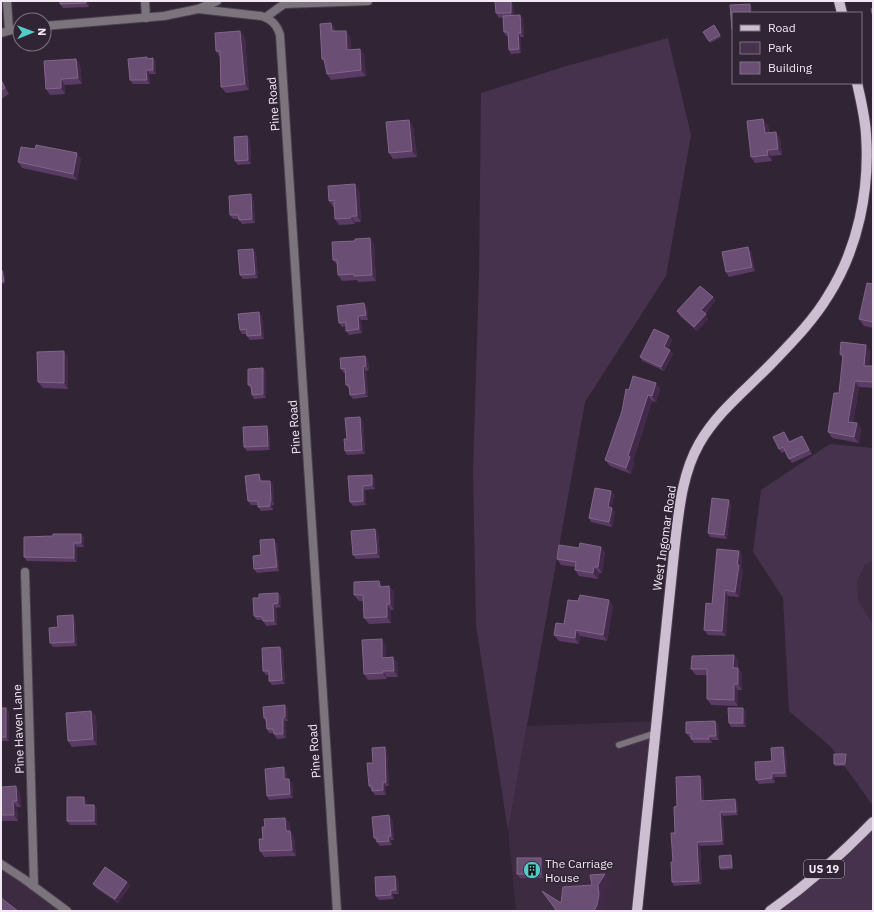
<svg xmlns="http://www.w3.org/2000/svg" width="874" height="912" font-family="'IBM Plex Sans',sans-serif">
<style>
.built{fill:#3c2b41}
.green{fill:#47324d}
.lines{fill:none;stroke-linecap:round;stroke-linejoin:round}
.service-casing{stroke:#4c4050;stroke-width:8}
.minor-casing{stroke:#4c4050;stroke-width:10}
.tertiary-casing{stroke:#4c4050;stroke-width:10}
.primary-casing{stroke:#4c4050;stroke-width:12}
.service{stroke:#7b747d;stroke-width:6}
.minor{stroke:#7b747d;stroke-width:8}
.tertiary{stroke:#7b747d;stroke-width:8}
.primary{stroke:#cdbfd1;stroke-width:10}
.wall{fill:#5a3b64}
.shaded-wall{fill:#432a4b}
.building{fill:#6b4e73;stroke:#806688}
.labels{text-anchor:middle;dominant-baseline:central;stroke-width:3;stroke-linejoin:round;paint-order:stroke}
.shield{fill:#312435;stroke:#b8aebb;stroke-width:1}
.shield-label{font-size:11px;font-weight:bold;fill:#f2e9f4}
.street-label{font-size:12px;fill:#f2e9f4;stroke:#312435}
.poi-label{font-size:12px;fill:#f2e9f4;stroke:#312435;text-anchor:start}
</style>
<rect width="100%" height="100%" fill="#312435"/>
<!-- built -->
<g class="built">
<path d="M873 561V624L859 602 857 581 865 565Z"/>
<path d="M657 721 637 911H516L508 831 527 726Z"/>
<path d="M1 864 67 911H1Z"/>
</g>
<!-- green -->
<g class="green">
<path d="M668 38 691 135 666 276 585 402 508 831 476 625 473 471 479 275 481 93 563 67Z"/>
<path d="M830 444 873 448V561L865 565 857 581 859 602 873 624V806L831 747 789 711 783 598 753 552 761 490Z"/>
<path d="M873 822V911H770Z"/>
</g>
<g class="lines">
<defs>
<path id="service" d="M619 745 656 733"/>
<g id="minor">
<path d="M7 1 9 30"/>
<path d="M145 1 146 18"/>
<path d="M198 9 261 16C271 19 277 24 280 35L337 911"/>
<path d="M266 17 284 4 368 1"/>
<path d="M25 572 34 886"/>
</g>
<g id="tertiary">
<path d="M44 26 164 16 198 9 217 1"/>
<path d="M1 33 20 28"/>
<path d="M1 864 24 879 67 911"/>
</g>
<g id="primary">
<path d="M839 1 842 13"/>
<path d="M637 911 675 543C679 510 682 474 699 444 717 412 747 389 772 363 792 342 813 321 828 296 858 249 870 190 866 134 865 117 861 100 857 83"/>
<path d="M770 911C807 885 841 855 873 822"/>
</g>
</defs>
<!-- service casing -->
<use href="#service" class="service-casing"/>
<!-- minor casing -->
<use href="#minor" class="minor-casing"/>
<!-- tertiary casing -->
<use href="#tertiary" class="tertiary-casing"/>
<!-- primary casing -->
<use href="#primary" class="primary-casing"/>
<!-- service -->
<use href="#service" class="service"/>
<!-- minor -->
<use href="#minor" class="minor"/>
<!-- tertiary -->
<use href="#tertiary" class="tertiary"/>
<!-- primary -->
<use href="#primary" class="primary"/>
</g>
<!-- wall -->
<g class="wall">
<path d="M60 1H88L89 7 63 8 60 4Z"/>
<path d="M513 4 514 15H520L523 19 524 37H521V53L511 54 509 50 508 36H506L504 32 503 17 499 18 496 13Z"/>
<path d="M331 23 335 29V31H346L350 37 351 50 360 49 364 55 366 76 331 80 327 74 325 63 322 59Z"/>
<path d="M714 25 721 37 710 43 703 32Z"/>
<path d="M240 31 245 38 249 90 226 93 221 87 220 57 216 51Z"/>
<path d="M147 57 148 59 156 62V74H150L149 76 150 84H133L130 80Z"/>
<path d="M76 59 80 65 82 84 65 85V94L50 95 46 89Z"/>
<path d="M1 78 9 94 1 99Z"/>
<path d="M409 120 413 126 417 157 393 159 389 153Z"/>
<path d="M768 125 769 132 780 138 782 155 771 156 772 161 755 163 751 157Z"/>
<path d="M247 136 250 140 251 164 238 165 235 161Z"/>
<path d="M81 159 77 180 22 168 18 162Z"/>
<path d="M359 190 361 222H355V224L339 225 335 219 334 207H333L329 201Z"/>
<path d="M251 194 253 198 255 223 242 224 239 220V219H233L230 215Z"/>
<path d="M370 238 374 244 376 281 358 282 357 280 342 281 338 275V266L333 260 355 241Z"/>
<path d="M751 251 755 271 729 277 726 272Z"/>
<path d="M256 253 258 278 243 279 240 275Z"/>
<path d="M1 270H2L4 272 5 283 1 284Z"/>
<path d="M873 284V328L864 326 859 319Z"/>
<path d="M713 297 715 301 705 314 708 319 697 331 680 316 677 311Z"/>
<path d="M367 307 368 320H361L362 333 349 335 346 331V326L342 327 339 323Z"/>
<path d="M262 316 264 339 250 340 247 336V334H242L240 330Z"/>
<path d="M669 336 672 340 668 349 673 354 664 371 643 361 640 357Z"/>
<path d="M870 351 869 366H873V388L859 387 853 423H857L861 429 859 443 832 438 828 432 839 393 843 359 840 354Z"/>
<path d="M365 356 368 360 369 370 366 371 368 397 353 399 350 395 349 389 346 385 345 373H344L341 369Z"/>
<path d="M68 357V389L43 388 38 382Z"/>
<path d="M266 372V398L254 399 252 395 251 389 248 385Z"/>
<path d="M656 383 660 389 656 402 652 401 633 461 634 463 631 474 610 466 605 460 629 390Z"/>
<path d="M360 417 363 421 365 454 347 455 345 451 347 439Z"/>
<path d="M269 430 270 450 247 451 244 447Z"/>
<path d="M784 432 790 442 805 440 812 454 792 463 789 459 785 451 782 453 779 449Z"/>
<path d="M259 474 262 479V481H270L273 485 274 505H272L273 510 261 511 258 507V505H251L248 501Z"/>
<path d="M348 476 375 479V489L365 490 366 505 353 506 350 502Z"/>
<path d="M611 491 614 495 611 508 615 512 612 527 591 522 589 518Z"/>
<path d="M731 504 727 539 710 537 708 533Z"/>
<path d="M375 529 378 533 380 558 356 559 353 555Z"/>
<path d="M81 534 84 538V547H77V562L27 561 24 557 53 536Z"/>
<path d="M277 543 279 571 257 573 254 569 261 555Z"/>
<path d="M601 547 605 553 602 573H599L598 579 579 576 575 570V567L561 565 557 559Z"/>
<path d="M739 551 742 556 741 567 743 570 739 597 728 596 726 636 708 635 704 630 712 604Z"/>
<path d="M389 586 394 592V610H391V623L369 624 364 618 363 601H359L354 595 383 587Z"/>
<path d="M278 593 281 597V607L276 608 277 625 266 626 263 620H257L254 616 259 598Z"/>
<path d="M613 606 607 641 580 636 579 644 559 641 554 635 564 624Z"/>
<path d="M75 619 77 646 53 647 50 643 58 627Z"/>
<path d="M386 645V658L398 663V677H387V679L368 680 364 674Z"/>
<path d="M280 647 283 651 285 684 272 685 269 681V675H266L263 671Z"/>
<path d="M734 655 738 661V668L742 674V690H738V706L711 705 707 699V675H696L691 669Z"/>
<path d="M1 708 9 712V741H1Z"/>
<path d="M288 710V721H285L286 738 277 739 274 734V733H269L267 729 266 722 264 718Z"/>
<path d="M91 711 96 717 97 745 72 747 68 741Z"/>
<path d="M746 712V727H731L729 723Z"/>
<path d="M715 721 718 725 719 740H712V743H694L691 739V737H689L686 733Z"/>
<path d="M385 747 387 751 389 786H386V795H375L369 786 373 763Z"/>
<path d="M783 747 786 751 787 777H775V783L759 784 756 780Z"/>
<path d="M846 754 847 756V766H835L834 764Z"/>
<path d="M286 771 287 779H289L292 783 293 798 269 800 267 796Z"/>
<path d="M700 776 703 780 704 801 738 803V815L723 816 724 845 700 846 702 884 674 886 672 882 677 806Z"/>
<path d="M1 787 20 792 21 807H17L18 821H1Z"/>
<path d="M87 801V805H94L97 809V825H70L67 821Z"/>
<path d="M285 818 290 824V831L294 837 296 856 264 857 260 851 263 839 265 827Z"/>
<path d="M392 819 394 840H391L392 845 380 846 374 838Z"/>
<path d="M732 857 733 869 721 870 720 868Z"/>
<path d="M541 858 544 862V878H520L517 874Z"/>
<path d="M395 876 398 880 399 894H393L394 899 379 900 376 896Z"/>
<path d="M127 882 130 886 118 903 96 888 93 884Z"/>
</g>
<!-- shaded-wall -->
<g class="shaded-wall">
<path d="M86 1H88L89 7 86 3Z"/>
<path d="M511 1 513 4 514 17 511 13Z"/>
<path d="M750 4 752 8 753 13H750Z"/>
<path d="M520 15 523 19 524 37 521 33Z"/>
<path d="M331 23 335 29 336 37 332 31Z"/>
<path d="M240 31 245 38 249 90 245 84Z"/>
<path d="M346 31 350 37 351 56 347 50Z"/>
<path d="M518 33 521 37V53L519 49Z"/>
<path d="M360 49 364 55 366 76 361 70Z"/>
<path d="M153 58 156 62V74L153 70Z"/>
<path d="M76 59 80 65 82 84 78 78Z"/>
<path d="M147 70 150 74 149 76 150 84 147 80 146 71Z"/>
<path d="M1 78 9 94 5 88 1 80Z"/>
<path d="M61 79 65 85V94L61 88Z"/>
<path d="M763 119 768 125 769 139 765 133Z"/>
<path d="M409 120 413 126 417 157 412 151Z"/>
<path d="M776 132 780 138 782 155 778 149Z"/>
<path d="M247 136 250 140 251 164 248 160Z"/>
<path d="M767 150 771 156 772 161 768 155Z"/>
<path d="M77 153 81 159 77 180 73 174Z"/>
<path d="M355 184 359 190 361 222 357 216Z"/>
<path d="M251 194 253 198 255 223 252 219Z"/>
<path d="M351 216 355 222V224L351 218Z"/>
<path d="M370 238 374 244 376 281 372 275Z"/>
<path d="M748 247 751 251 755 271 752 267Z"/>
<path d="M253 249 256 253 258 278 255 274Z"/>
<path d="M2 270 4 272 5 283 4 281Z"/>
<path d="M713 297 715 301 704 314 701 310Z"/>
<path d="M364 303 367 307 368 320 366 315Z"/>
<path d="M259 312 262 316 264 339 261 335Z"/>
<path d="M706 314 708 319 697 331 694 327Z"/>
<path d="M358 316 361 320 362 333 359 329Z"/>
<path d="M669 336 672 340 667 351 664 347Z"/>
<path d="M866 345 870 351 869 372 864 366Z"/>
<path d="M670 350 673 354 664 371 661 367Z"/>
<path d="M64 351 68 357V389L64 383Z"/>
<path d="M365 356 368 360 369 370 366 366Z"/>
<path d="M363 367 366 371 368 397 365 393Z"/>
<path d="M263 368 266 372V398L263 394Z"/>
<path d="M855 381 859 387 852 428 848 422Z"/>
<path d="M656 383 660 389 656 402 652 396Z"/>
<path d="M648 395 652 401 633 461 634 463 631 474 626 468 628 456Z"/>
<path d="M360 417 363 421 365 454 362 450Z"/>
<path d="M857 423 861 429 859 443 854 437Z"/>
<path d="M267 426 269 430 270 450 268 446Z"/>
<path d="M802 436 805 440 812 454 809 450Z"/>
<path d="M259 474 262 479 263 486 260 481Z"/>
<path d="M372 475 375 479V489L372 485Z"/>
<path d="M270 481 273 485 274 505 271 500Z"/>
<path d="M363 486 365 490 366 505 363 501Z"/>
<path d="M611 491 614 495 611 511 608 507Z"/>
<path d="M729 500 731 504 727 539 724 535Z"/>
<path d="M270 501 272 505 273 510 270 506Z"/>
<path d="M612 508 615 512 612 527 609 522Z"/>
<path d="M375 529 378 533 380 558 377 553Z"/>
<path d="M81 534 84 538V547L81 543Z"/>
<path d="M274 539 277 543 279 571 277 567Z"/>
<path d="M74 543 77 547V562L74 558Z"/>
<path d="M601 547 605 553 602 573 598 567Z"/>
<path d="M739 551 742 556 741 567 743 570 739 597 735 592Z"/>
<path d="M594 567 599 573 598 579 593 573Z"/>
<path d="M379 581 383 587H380Z"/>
<path d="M389 586 394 592V610L390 604Z"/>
<path d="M725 590 728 596 726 636 722 631Z"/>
<path d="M278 593 281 597V607L278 603Z"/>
<path d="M609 600 613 606 607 641 603 635Z"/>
<path d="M273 604 276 608 277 625 274 621Z"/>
<path d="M387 604 391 610V623L387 617Z"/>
<path d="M73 615 75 619 77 646 74 642Z"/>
<path d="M576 630 580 636 579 644 575 638Z"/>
<path d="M382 639 386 645 387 664 382 658Z"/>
<path d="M280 647 283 651 285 684 282 680Z"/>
<path d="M734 655 738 661 737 674 733 668Z"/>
<path d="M393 657 398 663V677L394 671Z"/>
<path d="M738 668 742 674V690L738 684Z"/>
<path d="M383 671 387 677V679L383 673Z"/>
<path d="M734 684 738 690V706L734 700Z"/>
<path d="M285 705 288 710V721L285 717Z"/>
<path d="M6 708 9 712V741L6 737Z"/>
<path d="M743 708 746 712V727L743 723Z"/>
<path d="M91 711 96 717 97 745 93 739Z"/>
<path d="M283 717 285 721 286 738 283 734Z"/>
<path d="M715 721 718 725 719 740 716 736Z"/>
<path d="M709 736 712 740V743L709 739Z"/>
<path d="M385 747 387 751 389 786 386 782Z"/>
<path d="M783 747 786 751 787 777 785 773Z"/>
<path d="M846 754 847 756V766L845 764Z"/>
<path d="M284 767 286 771 287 783 284 779Z"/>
<path d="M772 773 775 777V783L772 778Z"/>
<path d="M700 776 703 780 704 805 701 801Z"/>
<path d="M289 779 292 783 293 798 290 794Z"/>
<path d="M383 782 386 786V795L383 790Z"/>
<path d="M16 786 20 792 21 807 17 801Z"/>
<path d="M84 797 87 801V809L84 805Z"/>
<path d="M735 799 738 803V815L736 812Z"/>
<path d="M13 801 17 807 18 821 14 815Z"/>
<path d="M94 805 97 809V825L94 821Z"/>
<path d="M720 812 723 816 724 845 722 841Z"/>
<path d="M389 815 392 819 394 840 391 836Z"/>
<path d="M285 818 290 824 291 837 286 831Z"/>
<path d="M290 831 294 837 296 856 292 850Z"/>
<path d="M388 836 391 840 392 845 389 841Z"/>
<path d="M697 842 700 846 702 884 699 881Z"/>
<path d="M731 855 732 857 733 869 732 867Z"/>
<path d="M541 858 544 862V878L541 874Z"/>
<path d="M605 874 611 882 604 893V902L603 911H594L598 885Z"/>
<path d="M395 876 398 880 399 894 396 890Z"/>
<path d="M127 882 130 886 118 903 115 899Z"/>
<path d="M391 890 393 894 394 899 391 895Z"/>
</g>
<!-- building -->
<g class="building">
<path d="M60 1H86V3L60 4Z"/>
<path d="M495 1H511V13H496Z"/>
<path d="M750 4V13H733V30H732L730 5Z"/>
<path d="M873 8V17L871 9Z"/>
<path d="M520 15 521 33H518L519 49 509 50 508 32H504L503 16Z"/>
<path d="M331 23 332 31H346L347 50 360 49 361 70 327 74 324 59H322L320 24Z"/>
<path d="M714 25 720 35 709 41 703 32Z"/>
<path d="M240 31 245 84 221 87 220 51H216L215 33Z"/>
<path d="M147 57V59L153 58V70H147L146 71 147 80H130L128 59Z"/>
<path d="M76 59 78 78 61 79V88L46 89 44 61Z"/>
<path d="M1 80 5 88 1 90Z"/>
<path d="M763 119 765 133 776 132 778 149 767 150 768 155 751 157 747 121Z"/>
<path d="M409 120 412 151 389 153 386 122Z"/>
<path d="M247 136 248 160 235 161 234 137Z"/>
<path d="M36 145 77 153 73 174 18 162 21 147 35 149Z"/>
<path d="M355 184 357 216H351V218L335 219 334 200 329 201 328 186Z"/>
<path d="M251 194 252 219 239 220 238 215H230L229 196Z"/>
<path d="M370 238 372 275 354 276V274L338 275 337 260H333L332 242 355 241V239Z"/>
<path d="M748 247 752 267 726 272 722 252Z"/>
<path d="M253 249 255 274 240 275 238 250Z"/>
<path d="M1 270H2L4 281 1 282Z"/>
<path d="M867 283 873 284V322L859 319Z"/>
<path d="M700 286 713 297 701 310 706 314 694 327 677 311Z"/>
<path d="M364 303 366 315 358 316 359 329 346 331V322L339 323 337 306Z"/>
<path d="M259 312 261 335 247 336 246 329 240 330 238 314Z"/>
<path d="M654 329 669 336 664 347 670 350 661 367 640 357Z"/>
<path d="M841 342 866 345 864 366H873V382L855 381 848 422 857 423 854 437 828 432 834 393H839L843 355 840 354Z"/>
<path d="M64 351V383L38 382 37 352Z"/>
<path d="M365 356 366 366 363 367 365 393 350 395 349 385H346L345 368 341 369 340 358Z"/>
<path d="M263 368V394L252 395 251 385H248V369Z"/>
<path d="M633 376 656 383 652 396 648 395 628 456 630 457 626 468 605 460 622 411 626 389 629 390Z"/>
<path d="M360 417 362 450 345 451 344 439H347L345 418Z"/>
<path d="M267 426 268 446 244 447 243 427Z"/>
<path d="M784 432 789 442 802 436 809 450 789 459 783 447 779 449 773 437Z"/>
<path d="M259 474 260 481H270L271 500 270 501V506L258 507V501H248L245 476Z"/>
<path d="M372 475V485L363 486V501L350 502 348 476Z"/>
<path d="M595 488 611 491 608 507 612 508 609 522 589 518Z"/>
<path d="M712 498 729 500 724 535 708 533Z"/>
<path d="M375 529 377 553 353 555 351 531Z"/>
<path d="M53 534H81V543H74V558L24 557V537L53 536Z"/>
<path d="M274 539 277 567 254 569 253 556 261 555 260 540Z"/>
<path d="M580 543 601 547 598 567H594L593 573 575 570 576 562 557 559 559 545 579 548Z"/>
<path d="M717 549 739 551 737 565H739L735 592 725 590 722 631 704 630 706 603 712 604Z"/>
<path d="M379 581 380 587 389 586 390 604H387V617L364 618 363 595H354V582Z"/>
<path d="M278 593V603L273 604 274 621H263L262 617 254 616 253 598H259V594Z"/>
<path d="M580 595 609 600 603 635 576 630 575 638 554 635 556 623 564 624 568 600 578 601Z"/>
<path d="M73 615 74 642 50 643 49 628 58 627 57 616Z"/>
<path d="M382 639V658L393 657 394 671H383V673L364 674 362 640Z"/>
<path d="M280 647 282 680 269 681V671H263L262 648Z"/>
<path d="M734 655 733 668H738V684H734V700L707 699V669H691L692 656Z"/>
<path d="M285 705V717H283V734H274L273 729H267L266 718H264L263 707Z"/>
<rect x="1" y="708" width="5" height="29"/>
<path d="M728 708H743V723H729Z"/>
<path d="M91 711 93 739 68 741 66 713Z"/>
<path d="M715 721 716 736H709V739H691V733H686V722Z"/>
<path d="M385 747 386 782H383V790L372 791V786H369L367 763H373L372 748Z"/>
<path d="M783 747 785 773H772V778L756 780 755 762 772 761 771 748Z"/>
<path d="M834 754H846L845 764H834Z"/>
<path d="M284 767V779H289L290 794 267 796 265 769Z"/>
<path d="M700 776 701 801 735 799 736 812H720L722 841 697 842 699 881 672 882 671 862H673L671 833H675L674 807 677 806 676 777Z"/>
<path d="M16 786 17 801H13L14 815H1V787Z"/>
<path d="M67 797H84V805H94V821H67Z"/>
<path d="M389 815 391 836H388L389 841 377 842V838H374L372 817Z"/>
<path d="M285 818 286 831H290L292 850 260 851 259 839H263L262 827H265L264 819Z"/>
<path d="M731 855 732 867 720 868 719 856Z"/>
<rect x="517" y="858" width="24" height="16"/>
<path d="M105 867 127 882 115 899 93 884Z"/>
<path d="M605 874 598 885 599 894 597 905 594 911H551L556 910 542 891 561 903 563 887 592 885 590 875Z"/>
<path d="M395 876 396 890H391V895L376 896 375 877Z"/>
<path d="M1 898 18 911H1Z"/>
</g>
<!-- icons -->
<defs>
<symbol id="building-disc" viewBox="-11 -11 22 22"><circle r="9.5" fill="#53cdc9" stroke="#312435"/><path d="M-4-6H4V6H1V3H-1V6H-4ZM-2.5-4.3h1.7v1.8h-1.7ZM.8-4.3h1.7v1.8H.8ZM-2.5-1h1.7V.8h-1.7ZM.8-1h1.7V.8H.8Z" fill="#111"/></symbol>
</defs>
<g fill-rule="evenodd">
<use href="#building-disc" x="522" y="860" width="20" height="20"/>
</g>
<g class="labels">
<!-- shield labels -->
<rect class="shield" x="804" y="860" width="40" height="18" rx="3"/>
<g class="shield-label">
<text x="824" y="869">US 19</text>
</g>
<!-- street labels -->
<g class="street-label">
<text transform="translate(273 104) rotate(-94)">Pine Road</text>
<text transform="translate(294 427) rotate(-94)">Pine Road</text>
<text transform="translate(664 538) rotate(-82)">West Ingomar Road</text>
<text transform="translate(18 729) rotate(-92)">Pine Haven Lane</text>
<text transform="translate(314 751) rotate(-94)">Pine Road</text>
</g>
<!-- poi labels -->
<g class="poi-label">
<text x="545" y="863">The Carriage<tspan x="545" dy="14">House</tspan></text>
</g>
</g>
<!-- border -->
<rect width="874" height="912" fill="none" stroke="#f2e9f4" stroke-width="4"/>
<!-- legend -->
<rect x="732" y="12" width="130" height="72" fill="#312435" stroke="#7e7381"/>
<rect x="740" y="25" width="20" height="6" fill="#cdbfd1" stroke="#7e7381"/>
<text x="768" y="32" font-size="12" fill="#f2e9f4">Road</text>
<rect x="740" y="42" width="20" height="12" fill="#47324d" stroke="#7e7381"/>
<text x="768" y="52" font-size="12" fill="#f2e9f4">Park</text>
<rect x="740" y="62" width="20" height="12" fill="#6b4e73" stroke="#7e7381"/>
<text x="768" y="72" font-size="12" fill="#f2e9f4">Building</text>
<!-- north arrow -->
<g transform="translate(32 32) rotate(89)"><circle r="19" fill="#312435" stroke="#7e7381"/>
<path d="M0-3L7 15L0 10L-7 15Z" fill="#53cdc9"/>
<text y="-6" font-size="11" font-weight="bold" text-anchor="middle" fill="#f2e9f4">N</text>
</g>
</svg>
